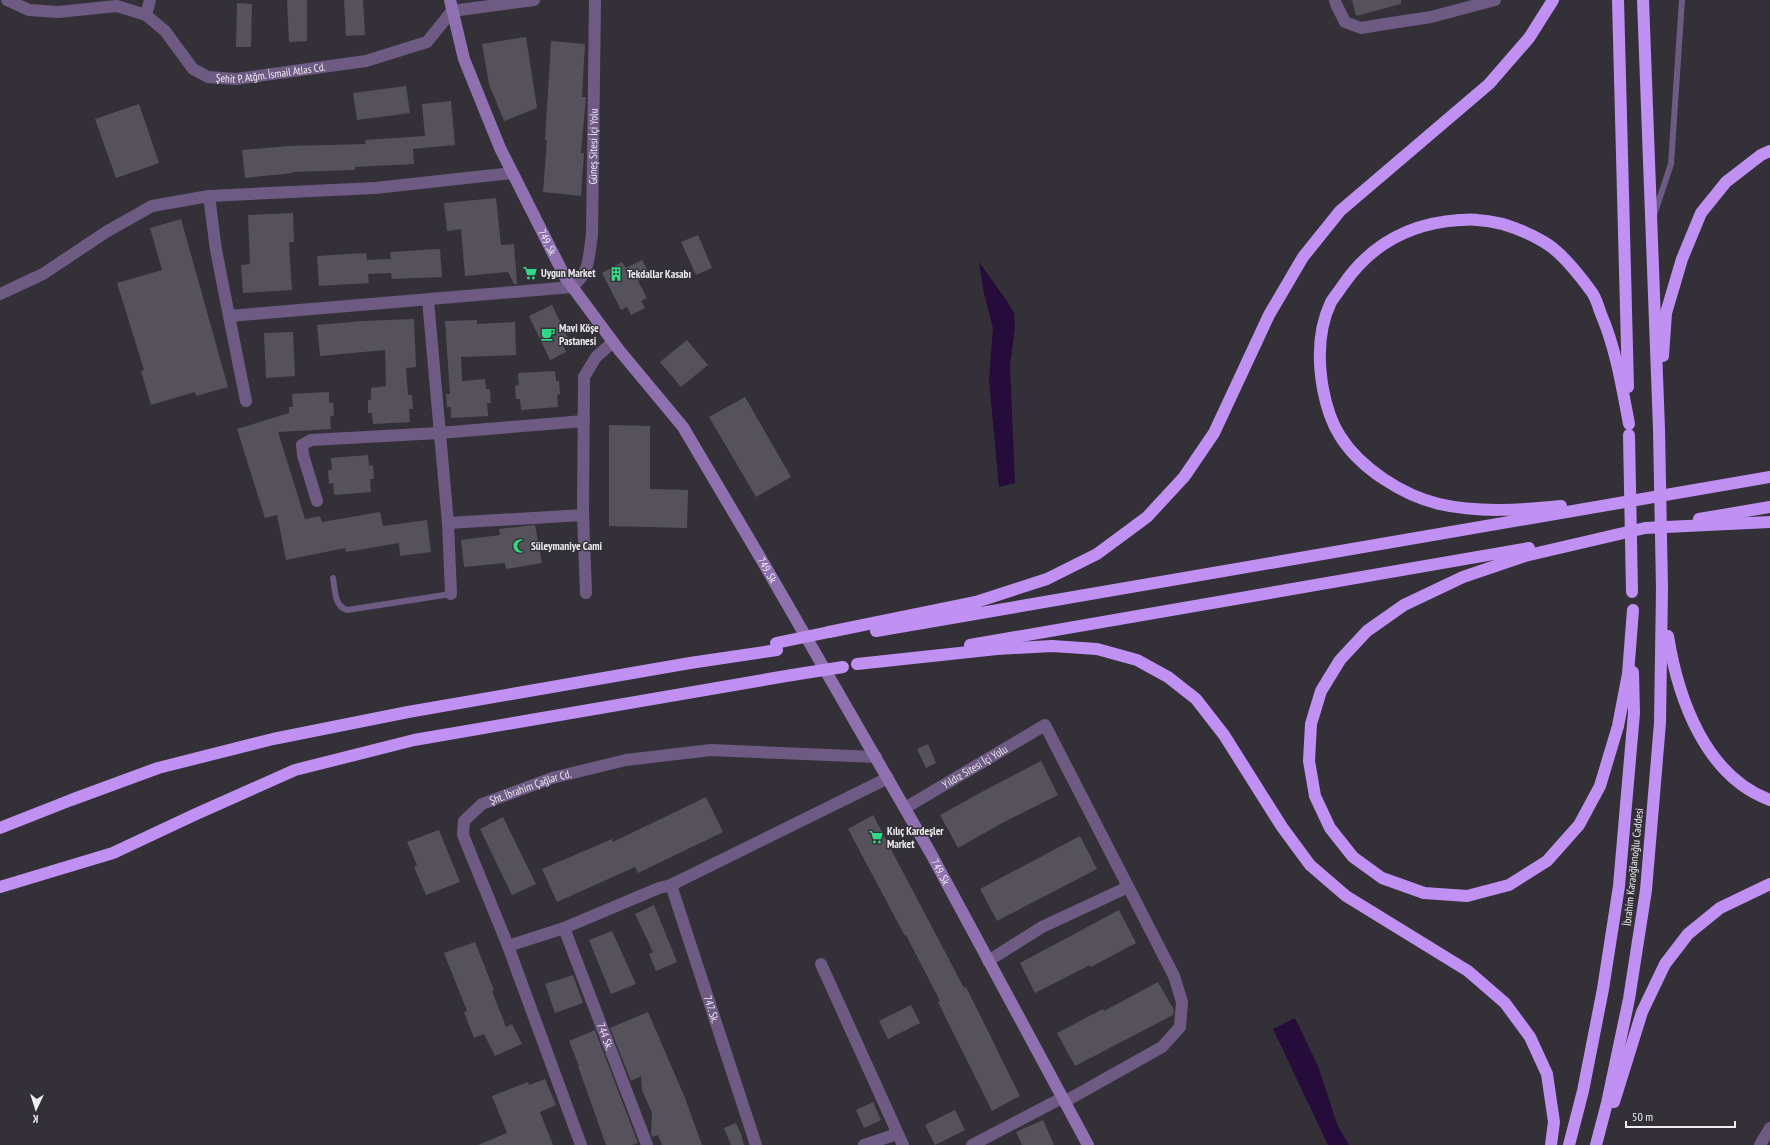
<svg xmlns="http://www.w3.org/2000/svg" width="1770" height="1145" font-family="'PT Sans Narrow',sans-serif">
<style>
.water{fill:#250c3a}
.building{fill:#56525b}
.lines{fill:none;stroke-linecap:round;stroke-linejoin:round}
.lane{stroke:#6e5b83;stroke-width:6}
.street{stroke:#6e5b83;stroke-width:12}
.secondary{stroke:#8f71b0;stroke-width:12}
.highway{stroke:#c091f3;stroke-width:12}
.highway-bridge{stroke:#c091f3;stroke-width:12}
.labels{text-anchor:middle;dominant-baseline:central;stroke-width:3;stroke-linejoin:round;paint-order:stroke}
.street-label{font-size:11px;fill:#efecf2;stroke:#333038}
.poi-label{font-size:11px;font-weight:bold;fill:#efecf2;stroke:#333038;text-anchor:start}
</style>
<rect width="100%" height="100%" fill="#333038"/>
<!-- water -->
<g class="water">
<path d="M979 262 1007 301 1014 313 1015 328 1010 365 1015 483 999 487 989 380 993 328 984 294Z"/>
<path d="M1295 1018 1318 1066 1337 1124 1349 1145H1328L1273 1029Z"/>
</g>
<!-- building -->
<g class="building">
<path d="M287 0H307V41L289 42Z"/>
<path d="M344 0H363L365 35 346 36Z"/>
<path d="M1352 0H1401V4L1356 16Z"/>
<path d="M237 3 252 4 251 47H236Z"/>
<path d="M526 37 537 108 504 121 489 84 482 44Z"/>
<path d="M551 41 585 44 582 97H586L581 153H584L581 196 543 192 547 140H545Z"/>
<path d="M406 86 410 113 357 120 353 93Z"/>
<path d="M451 101 455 145 413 149 414 164 355 167V170L292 172 293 173 245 178 242 150 290 146 366 144 365 140 425 136 422 104Z"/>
<path d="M139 104 159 163 116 178 95 119Z"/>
<path d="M496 198 501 245 514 244 517 284H514L508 272 465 276 461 229 447 231 444 203Z"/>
<path d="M293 213 294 242H289L292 290 243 293 241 265 250 264 248 215Z"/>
<path d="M181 219 228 387 196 396 195 392 151 405 141 371 144 370 117 283 162 270 150 228Z"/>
<path d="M698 235 712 268 696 275 681 242Z"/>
<path d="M440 249 442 277 392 279 391 273 368 274 369 283 319 286 317 256 366 253 367 260 391 259 390 252Z"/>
<path d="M642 260 650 275 638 281 647 298 641 301 645 308 631 315 627 307 621 310 602 273 622 262 626 268Z"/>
<path d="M552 305 569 340 562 343 566 352 550 360 529 316Z"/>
<path d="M414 319 416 367 406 368 408 395H412L413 409H409L410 422 373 424 372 413H368V400H371V388L386 386 385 350 320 356 317 325 363 321Z"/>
<path d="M477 320V324L515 322 516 355 461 357 462 381 485 379 486 389H490L491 403H487L488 416 451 418V407H447L446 394H450L445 321Z"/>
<path d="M293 332 295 376 266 378 264 333Z"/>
<path d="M687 340 708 365 681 387 660 362Z"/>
<path d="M555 371 556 381H559L560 394 557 395 558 407 521 410 520 399H516L515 386 519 385 518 373Z"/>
<path d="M329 392V403L333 402 334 416H330L331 429 278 432 305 519 320 516 322 522 380 512 383 526 427 520 431 552 400 556 399 543 346 552 345 548 286 560 277 515 265 518 237 429 289 413V407H293L292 394Z"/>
<path d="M745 397 791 477 756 497 709 417Z"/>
<path d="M609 425 650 426V489L688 490 687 528 609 526Z"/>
<path d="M368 455 369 466 373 465 374 479H370L371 492 334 495 333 483 329 484 328 470H332L331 458Z"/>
<path d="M535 525 542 563 506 569 505 563 464 567 461 540 500 535 499 529Z"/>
<path d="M928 744 936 763 926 768 917 749Z"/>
<path d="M1041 761 1058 795 1002 823 958 848 940 815 991 787Z"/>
<path d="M706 797 723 832 638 873 635 867 557 902 542 869 612 839 613 842Z"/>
<path d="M873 815 964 988 966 987 1020 1096 992 1111 938 1002 940 1001 906 935 905 936 848 829Z"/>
<path d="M503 817 536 884 512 895 480 829Z"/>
<path d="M439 830 460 882 426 895 414 867 417 865 407 842Z"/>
<path d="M1080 836 1097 869 997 921 980 889Z"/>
<path d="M654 905 677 962 656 971 649 954 653 952 635 914Z"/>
<path d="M1119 910 1136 943 1091 967 1090 965 1035 993 1020 963Z"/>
<path d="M612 931 636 984 611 994 589 940Z"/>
<path d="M475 942 494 990 492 991 506 1027 512 1024 522 1044 495 1056 484 1034 474 1038 464 1012 467 1011 444 953Z"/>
<path d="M573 975 583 1003 555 1013 545 984Z"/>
<path d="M1158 982 1174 1010 1173 1015 1075 1066 1057 1033 1103 1009 1104 1011Z"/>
<path d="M911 1005 920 1023 888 1039 879 1021Z"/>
<path d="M648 1012 685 1098 702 1145H662L658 1135 652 1137 651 1134 652 1113 642 1090 641 1076 631 1081 610 1028Z"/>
<path d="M595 1030 638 1143 632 1145H606L578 1066H579L569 1041Z"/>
<path d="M545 1079 556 1105 540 1112 553 1145H478L507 1133 492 1096 528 1082 529 1085Z"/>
<path d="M873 1102 881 1120 864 1128 856 1110Z"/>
<path d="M955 1110 965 1130 935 1145 925 1125Z"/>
<path d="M1043 1120 1054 1145H1022L1016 1132Z"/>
<path d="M736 1123 741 1134 744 1145H731L724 1128Z"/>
</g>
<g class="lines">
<!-- lane -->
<g class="lane">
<path d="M1654 215 1671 164 1682 0"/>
<path d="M333 578C335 589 334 606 347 610L451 594"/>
</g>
<!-- street -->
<g class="street">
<path id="s1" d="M7 0 29 10 58 12 117 6 146 15 165 31 193 69 208 77 236 79 366 61 427 42 452 11 534 0"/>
<path d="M1335 0 1336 4 1345 22 1361 28 1385 24 1431 17 1495 0"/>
<path d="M146 15 150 0"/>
<path id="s2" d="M209 196 216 250 229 316 572 287C591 271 588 258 592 235L595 0"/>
<path d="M0 294 43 274 106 232 152 206 209 196 375 188 512 173"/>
<path d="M428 300 448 523 451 594"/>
<path d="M229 316 246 401"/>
<path d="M317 501 303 455 302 445 311 440 439 433 584 421"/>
<path d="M448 523 583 515"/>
<path d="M586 593 583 515 584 377 596 357 613 342"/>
<path id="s3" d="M905 808 1045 725 1174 976 1182 1002 1180 1027 1162 1047 1064 1102"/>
<path d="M671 885 888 778"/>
<path id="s4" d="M564 928 647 1145"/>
<path id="s5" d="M508 946 564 928 659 888 671 885 756 1145"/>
<path d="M988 961 1042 927 1128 887"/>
<path d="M821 964 903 1145"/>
<path id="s6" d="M581 1145 508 946 463 835 464 821 482 804 552 778 626 760 711 750 876 757"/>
<path d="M864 1145 897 1134"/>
<path d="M972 1145 1062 1098"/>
<path d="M1760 1145 1770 1128"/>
</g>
<!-- secondary -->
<path class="secondary" id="s7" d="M450 0 464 59 500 148 565 277 619 350 683 427 764 564 930 852 1088 1145"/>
<!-- highway -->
<g class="highway">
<path d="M1618 0 1628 387"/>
<path d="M1643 0 1659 429"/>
<path d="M1663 356 1666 313 1682 259 1701 213 1726 182 1761 155 1770 151"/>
<path d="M1561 506C1521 510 1478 513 1439 504 1402 495 1360 468 1340 436 1331 422 1326 405 1323 389 1318 361 1318 329 1331 302 1335 296 1339 291 1343 285 1371 244 1411 223 1460 220 1465 220 1472 219 1477 220 1500 221 1525 231 1544 242 1560 251 1580 276 1591 291 1596 297 1598 306 1601 314 1616 349 1622 387 1629 424"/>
<path d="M1699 519 1770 507"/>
<path d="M1633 610 1628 674 1618 726 1600 786 1579 825 1547 861 1509 885 1467 896 1424 893 1382 878 1353 857 1330 828 1315 796 1309 761 1311 724 1321 691 1340 660 1367 631 1404 605 1463 577 1525 556 1645 528 1770 522"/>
<path d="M876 631 1770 477"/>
<path d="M829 632 976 602 1047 579 1097 554 1147 517 1184 477 1214 433 1269 315 1303 257 1340 211 1489 84 1529 38 1553 0"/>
<path d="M1668 636C1678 698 1705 776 1770 800"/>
<path d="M970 645 1529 548"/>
<path d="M857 664 997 649 1052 646 1097 649 1137 660 1168 677 1196 699 1224 735 1282 827 1310 865 1346 896 1468 971 1505 1003 1530 1037 1547 1074 1554 1122 1551 1145"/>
<path d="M0 828 71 800 158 768 273 739 408 712 690 663 777 650"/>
<path d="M0 887 113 853 194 815 295 770 414 740 792 675"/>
<path d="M1614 1102 1642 1012 1665 964 1688 934 1720 908 1770 884"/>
<path d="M1569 1145 1583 1091 1603 989 1619 886 1634 713 1633 672"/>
<path d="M1596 1145 1607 1103 1629 999 1646 890 1660 723 1662 589"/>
</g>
<!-- highway-bridge -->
<g class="highway-bridge">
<path d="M1659 429 1662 589"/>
<path d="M1629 435 1632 592"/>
<path d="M776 643 829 632"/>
<path d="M792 675 843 667"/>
</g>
</g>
<!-- icons -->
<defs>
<symbol id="supermarket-bare" viewBox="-9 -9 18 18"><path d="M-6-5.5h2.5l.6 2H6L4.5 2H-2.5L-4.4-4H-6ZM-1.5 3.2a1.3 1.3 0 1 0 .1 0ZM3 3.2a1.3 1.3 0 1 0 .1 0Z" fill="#30d883" stroke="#333038" stroke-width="2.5" paint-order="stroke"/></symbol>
<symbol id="building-bare" viewBox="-9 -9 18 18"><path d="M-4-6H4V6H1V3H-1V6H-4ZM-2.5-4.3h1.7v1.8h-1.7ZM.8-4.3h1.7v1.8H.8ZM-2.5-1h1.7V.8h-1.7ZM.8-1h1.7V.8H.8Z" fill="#30d883" stroke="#333038" stroke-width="2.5" paint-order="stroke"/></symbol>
<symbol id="cafe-bare" viewBox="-9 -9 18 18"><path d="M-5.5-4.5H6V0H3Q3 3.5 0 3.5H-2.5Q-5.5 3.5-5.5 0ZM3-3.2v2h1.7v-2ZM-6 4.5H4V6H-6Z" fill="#30d883" stroke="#333038" stroke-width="2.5" paint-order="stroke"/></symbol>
<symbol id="mosque-bare" viewBox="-9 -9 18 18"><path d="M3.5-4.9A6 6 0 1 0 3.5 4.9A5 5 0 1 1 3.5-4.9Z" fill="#30d883" stroke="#333038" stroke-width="2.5" paint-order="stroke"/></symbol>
</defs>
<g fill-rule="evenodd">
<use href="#supermarket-bare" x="520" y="263" width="20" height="20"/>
<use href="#building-bare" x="606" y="264" width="20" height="20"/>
<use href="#cafe-bare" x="538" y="324" width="20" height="20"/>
<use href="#mosque-bare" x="510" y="536" width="20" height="20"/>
<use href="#supermarket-bare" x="866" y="827" width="20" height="20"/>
</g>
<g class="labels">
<!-- street labels -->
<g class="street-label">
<text stroke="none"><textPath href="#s1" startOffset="295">Şehit P. Atğm. İsmail Atlas Cd.</textPath></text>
<text stroke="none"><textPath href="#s2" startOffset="612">Güneş Sitesi İçi Yolu</textPath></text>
<text stroke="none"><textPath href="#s7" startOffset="262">749. Sk</textPath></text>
<text stroke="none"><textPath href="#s7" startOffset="658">749. Sk</textPath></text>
<text stroke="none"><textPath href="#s3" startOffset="81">Yıldız Sitesi İçi Yolu</textPath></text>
<text stroke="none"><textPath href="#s6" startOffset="422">Şht. İbrahim Çağlar Cd.</textPath></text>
<text transform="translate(1633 867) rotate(-84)">İbrahim Karaoğlanoğlu Caddesi</text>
<text stroke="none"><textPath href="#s7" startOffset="1006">749. Sk</textPath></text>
<text stroke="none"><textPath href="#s5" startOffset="305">747. Sk.</textPath></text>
<text stroke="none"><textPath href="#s4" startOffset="116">744 Sk.</textPath></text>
</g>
<!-- poi labels -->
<g class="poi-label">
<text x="541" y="273">Uygun Market</text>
<text x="627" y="274">Tekdallar Kasabı</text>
<text x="559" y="328">Mavi Köşe<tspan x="559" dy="13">Pastanesi</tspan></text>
<text x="531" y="546">Süleymaniye Cami</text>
<text x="887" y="831">Kılıç Kardeşler<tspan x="887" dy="13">Market</tspan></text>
</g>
</g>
<!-- north arrow -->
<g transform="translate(36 1109) rotate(184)" stroke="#333038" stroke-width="3" paint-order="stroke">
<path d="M0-3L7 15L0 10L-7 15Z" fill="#efecf2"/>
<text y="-6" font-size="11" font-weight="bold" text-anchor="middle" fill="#efecf2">K</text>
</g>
<!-- scale -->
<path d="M1626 1121v6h109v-6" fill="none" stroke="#efecf2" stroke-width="2"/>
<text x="1632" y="1121" font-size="12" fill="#efecf2" stroke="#333038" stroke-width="3" paint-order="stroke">50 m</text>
</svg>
